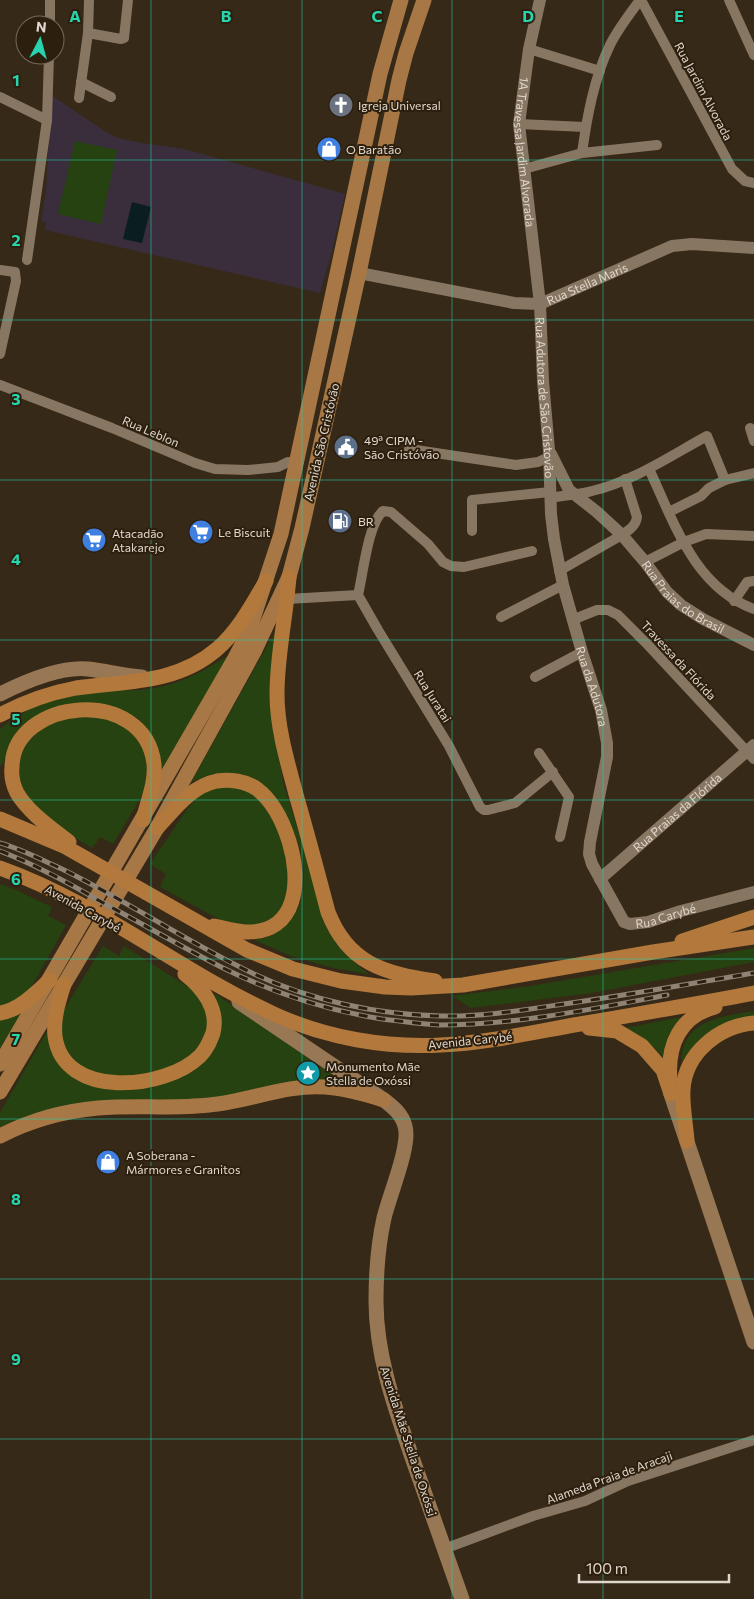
<svg xmlns="http://www.w3.org/2000/svg" width="754" height="1599" font-family="Commissioner,sans-serif">
<style>
.education{fill:#3a2e3d}
.green{fill:#254210}
.water{fill:#0a1e20}
.lines{fill:none;stroke-linecap:round;stroke-linejoin:round}
.minor{stroke:#877662;stroke-width:10}
.tertiary{stroke:#877662;stroke-width:12}
.secondary{stroke:#977754;stroke-width:15}
.primary{stroke:#a77846;stroke-width:15}
.trunk{stroke:#b2783c;stroke-width:15}
.rail-casing{stroke:#8f8375;stroke-width:5}
.rail{stroke:#2d1f0e;stroke-width:3;stroke-dasharray:9;stroke-linecap:butt}
.grid{fill:none;stroke:#26d5ae;stroke-width:1;stroke-opacity:0.55}
.labels{text-anchor:middle;dominant-baseline:central;stroke-width:4;stroke-linejoin:round;paint-order:stroke}
.street-label{font-size:12px;fill:#e0d7cc;stroke:#2d1f0e}
.poi-label{font-size:12px;fill:#e0d7cc;stroke:#2d1f0e;text-anchor:start}
.grid-label{font-size:16px;text-anchor:middle;font-weight:bold;fill:#26d5ae;stroke:#2d1f0e;stroke-width:4;stroke-linejoin:round;paint-order:stroke}
</style>
<rect width="100%" height="100%" fill="#372917"/>
<!-- education -->
<path class="education" d="M51 95 106 132 118 138 142 143 184 149 345 194 332 251 320 293 45 230 46 222 41 221 46 191Z"/>
<!-- green -->
<g class="green">
<path d="M75 141 117 150 101 224 58 214Z"/>
<path d="M276 630 274 729 283 782 310 870 340 947 356 964 369 974 333 968 291 956 254 940C261 938 270 937 276 933 314 909 308 857 289 822 285 814 278 808 273 801 264 790 256 777 241 774 224 771 209 777 192 781Z"/>
<path d="M228 656 161 771 158 751 151 734 138 718 117 710 70 706 40 714 21 728 10 746 2 765H0V729C32 701 72 694 113 690 125 690 136 691 148 689 177 686 203 671 228 656Z"/>
<path d="M81 716H105L129 727 145 744 149 768 146 789 113 844 100 837 92 848 55 826 30 801 18 781 16 762 23 743 36 730 54 722Z"/>
<path d="M232 785 250 790 268 807 279 826 292 885 286 905 270 923 252 927 222 921 160 887 166 874 150 864 188 808 205 790Z"/>
<path d="M0 884 14 889 52 907 48 916 66 925 27 995 0 1008Z"/>
<path d="M103 946 119 956 124 946 196 992 204 1004 208 1026 205 1037 195 1055 158 1074 104 1076 81 1068 66 1050 60 1032 62 1013Z"/>
<path d="M754 948V962L592 993 471 1008 453 996 530 986Z"/>
<path d="M214 993 343 1082 217 1097 41 1112 21 1118 0 1127V1113L49 1028C52 1044 54 1061 68 1073 76 1080 90 1086 102 1088 128 1092 184 1084 203 1063 205 1060 218 1010 217 1004 217 1001 215 996 214 993Z"/>
<path d="M754 1011V1016C718 1021 700 1034 681 1063 682 1020 720 1017 754 1011Z"/>
<path d="M22 1012 0 1048V1019Z"/>
<path d="M687 1016 665 1060C654 1045 642 1036 625 1028Z"/>
</g>
<!-- water -->
<path class="water" d="M132 202 151 207 142 243 123 239Z"/>
<g class="lines">
<!-- minor -->
<g class="minor">
<path d="M641 0 732 169 745 181 754 183"/>
<path d="M729 0 754 55"/>
<path d="M50 25V0"/>
<path d="M88 33 121 39 124 38 128 0"/>
<path d="M529 49 600 71"/>
<path d="M81 82 111 97"/>
<path d="M0 97 47 120"/>
<path d="M79 98 88 33 89 0"/>
<path d="M519 124 585 127"/>
<path d="M582 153C587 117 594 78 610 45 618 29 629 15 640 0"/>
<path d="M524 169 582 153 657 145"/>
<path d="M27 260 47 120 49 55"/>
<path d="M0 270 15 272 16 281 0 354"/>
<path d="M0 385 112 428 195 463 215 469 248 470 278 467 288 462 296 463"/>
<path d="M750 428 754 441"/>
<path d="M409 449 516 465 538 462 549 457"/>
<path d="M649 469C674 522 694 587 754 609"/>
<path d="M550 498C564 495 579 495 592 491 634 481 670 456 707 436L725 480"/>
<path d="M669 512 701 496 709 488 725 480 754 473"/>
<path d="M472 531V500L550 492"/>
<path d="M532 551 464 567 451 566 443 562 428 544 391 512 383 511C368 523 363 575 358 595L378 630 449 746 480 807 484 810H488L515 803 553 772"/>
<path d="M645 562 684 542 706 534 754 536"/>
<path d="M559 571 622 535C629 530 636 526 637 517L625 479"/>
<path d="M287 599 358 595"/>
<path d="M734 601 747 582 754 581"/>
<path d="M501 617 563 585"/>
<path d="M572 620 597 610H608L618 615 648 645 754 759"/>
<path d="M535 677 582 652"/>
<path d="M539 753 569 797 560 837"/>
<path d="M444 1549 533 1516 585 1501 628 1481 754 1440"/>
</g>
<!-- tertiary -->
<g class="tertiary">
<path id="s1" d="M540 0 529 49 519 124 540 304 543 381 549 450 551 514 554 539 563 585 582 652 601 710 607 743V757L590 842 589 854 592 864 624 922 630 924 648 922 681 911 754 892"/>
<path id="s2" d="M359 273 514 303 540 304 672 246 692 244 754 248"/>
<path id="s3" d="M551 454 569 490 597 512 622 535 645 562 667 592 681 605 703 619 754 645"/>
<path id="s4" d="M600 879 754 745"/>
</g>
<!-- secondary -->
<g class="secondary">
<path d="M0 694C24 682 61 666 88 669 107 671 124 676 142 677"/>
<path d="M239 1002 384 1100C393 1107 402 1114 405 1126 411 1145 389 1196 384 1218 378 1245 376 1273 376 1301 376 1357 396 1411 414 1463 430 1508 446 1554 462 1599"/>
<path d="M671 1094 754 1342"/>
</g>
<!-- primary -->
<g class="primary">
<path d="M0 1064 235 658 249 631 281 534 380 74 401 0"/>
<path d="M0 1092 157 828 254 652 289 577 302 528 359 273 399 80 406 53 424 0"/>
<path d="M0 1136C29 1121 65 1111 98 1108 135 1105 172 1109 209 1105 247 1102 286 1084 325 1087 345 1088 365 1094 384 1100"/>
</g>
<!-- trunk -->
<g class="trunk">
<path d="M289 577C286 616 277 655 277 694 277 729 288 764 297 798 308 836 318 874 328 912 348 964 384 973 435 981"/>
<path d="M0 715C24 702 49 693 76 688 125 681 177 684 217 649 238 631 252 605 266 581"/>
<path d="M0 819 64 846 247 950 293 969 341 981 385 987 411 988 463 985 653 952 754 937"/>
<path d="M157 828C174 810 191 786 217 781 230 779 246 781 257 789 273 801 283 822 289 841 301 879 299 934 245 932 234 931 224 928 214 926"/>
<path d="M69 842C51 828 29 813 17 793 13 785 11 776 12 767 13 698 145 685 154 764 156 782 147 803 143 820"/>
<path d="M0 868C99 903 181 972 276 1015 327 1038 385 1048 441 1045 487 1043 534 1032 580 1024 638 1014 696 1004 754 993"/>
<path d="M682 941 754 917"/>
<path d="M64 984C59 1000 53 1018 55 1036 63 1100 166 1090 200 1056 207 1049 210 1041 213 1033 219 1009 203 988 185 974"/>
<path d="M0 1013C20 1010 35 993 50 980"/>
<path d="M589 1028 617 1031 642 1046 663 1070 671 1094"/>
<path d="M670 1080C667 1045 680 1016 715 1007"/>
<path d="M687 1141C686 1124 682 1107 683 1090 685 1053 719 1026 754 1023"/>
</g>
<defs>
<g id="rail">
<path d="M0 843C21 849 42 860 62 869 127 901 187 942 252 973 309 1000 378 1015 441 1016 480 1017 518 1011 557 1005 623 996 688 984 754 973"/>
<path d="M0 851C34 864 67 882 98 900 139 922 180 946 221 967 273 993 325 1010 382 1019 401 1021 420 1024 439 1025 515 1025 593 1009 667 995"/>
</g>
</defs>
<!-- rail casing -->
<use href="#rail" class="rail-casing"/>
<!-- rail -->
<use href="#rail" class="rail"/>
</g>
<!-- grid -->
<path class="grid" d="M151 0V1599M302 0V1599M452 0V1599M603 0V1599M0 160H754M0 320H754M0 480H754M0 640H754M0 800H754M0 959H754M0 1119H754M0 1279H754M0 1439H754"/>
<!-- icons -->
<defs>
<symbol id="church-disc" viewBox="-11 -11 22 22"><circle r="9.5" fill="#6b7280" stroke="#2d1f0e"/><path d="M-1.2-6h2.4v3.5h3.3v2.4h-3.3V6h-2.4V-.1h-3.3v-2.4h3.3Z" fill="#fff"/></symbol>
<symbol id="shop-disc" viewBox="-11 -11 22 22"><circle r="9.5" fill="#3f7fe0" stroke="#2d1f0e"/><path d="M-5-2.5h2.3a2.7 3.5 0 0 1 5.4 0H5L5.5 6h-11ZM-1.5-2.5h3a1.5 2.3 0 0 0-3 0Z" fill="#fff"/></symbol>
<symbol id="civic-disc" viewBox="-11 -11 22 22"><circle r="9.5" fill="#5c6f8a" stroke="#2d1f0e"/><path d="M-.6-6.5H3V-4.5H.6V-3L4-1V1h2V6H-6V1h2V-1L-.6-3ZM-1.2 2.5V6h2.4V2.5Z" fill="#fff"/></symbol>
<symbol id="fuel-disc" viewBox="-11 -11 22 22"><circle r="9.5" fill="#5c6f8a" stroke="#2d1f0e"/><path d="M-5.5-6h7V0h2V4h1.3V-2.5L3-4.5l.8-.8L6-3V5H2.5V1h-1V6h-7ZM-4.2-4.7v3.2H.2V-4.7Z" fill="#fff"/></symbol>
<symbol id="supermarket-disc" viewBox="-11 -11 22 22"><circle r="9.5" fill="#3f7fe0" stroke="#2d1f0e"/><path d="M-6-5.5h2.5l.6 2H6L4.5 2H-2.5L-4.4-4H-6ZM-1.5 3.2a1.3 1.3 0 1 0 .1 0ZM3 3.2a1.3 1.3 0 1 0 .1 0Z" fill="#fff"/></symbol>
<symbol id="sight-disc" viewBox="-11 -11 22 22"><circle r="9.5" fill="#0f9aa8" stroke="#2d1f0e"/><path d="M0-6L1.8-2.2L6-1.7L2.9 1.2L3.7 5.4L0 3.3L-3.7 5.4L-2.9 1.2L-6-1.7L-1.8-2.2Z" fill="#fff"/></symbol>
</defs>
<g fill-rule="evenodd">
<use href="#church-disc" x="327" y="91" width="28" height="28"/>
<use href="#shop-disc" x="315" y="135" width="28" height="28"/>
<use href="#civic-disc" x="332" y="433" width="28" height="28"/>
<use href="#fuel-disc" x="326" y="507" width="28" height="28"/>
<use href="#supermarket-disc" x="187" y="518" width="28" height="28"/>
<use href="#supermarket-disc" x="80" y="526" width="28" height="28"/>
<use href="#sight-disc" x="294" y="1059" width="28" height="28"/>
<use href="#shop-disc" x="94" y="1148" width="28" height="28"/>
</g>
<g class="labels">
<!-- street labels -->
<g class="street-label">
<text transform="translate(704 91) rotate(62)">Rua Jardim Alvorada</text>
<text stroke="none"><textPath href="#s1" startOffset="154">1A Travessa Jardim Alvorada</textPath></text>
<text stroke="none"><textPath href="#s2" startOffset="235">Rua Stella Maris</textPath></text>
<text stroke="none"><textPath href="#s1" startOffset="401">Rua Adutora de São Cristovão</textPath></text>
<text transform="translate(151 431) rotate(23)">Rua Leblon</text>
<text transform="translate(321 442) rotate(-77)">Avenida São Cristóvão</text>
<text stroke="none"><textPath href="#s3" startOffset="198">Rua Praias do Brasil</textPath></text>
<text transform="translate(679 660) rotate(47)">Travessa da Flórida</text>
<text stroke="none"><textPath href="#s1" startOffset="695">Rua da Adutora</textPath></text>
<text transform="translate(433 696) rotate(58)">Rua Juratai</text>
<text stroke="none"><textPath href="#s4" startOffset="102">Rua Praias da Flórida</textPath></text>
<text transform="translate(83 908) rotate(29)">Avenida Carybé</text>
<text stroke="none"><textPath href="#s1" startOffset="986">Rua Carybé</textPath></text>
<text transform="translate(470 1040) rotate(-6)">Avenida Carybé</text>
<text transform="translate(409 1441) rotate(72)">Avenida Mãe Stella de Oxóssi</text>
<text transform="translate(609 1477) rotate(-20)">Alameda Praia de Aracaji</text>
</g>
<!-- poi labels -->
<g class="poi-label">
<text x="358" y="105">Igreja Universal</text>
<text x="346" y="149">O Baratão</text>
<text x="364" y="440">49ª CIPM -<tspan x="364" dy="14">São Cristóvão</tspan></text>
<text x="358" y="521">BR</text>
<text x="218" y="532">Le Biscuit</text>
<text x="112" y="533">Atacadão<tspan x="112" dy="14">Atakarejo</tspan></text>
<text x="326" y="1066">Monumento Mãe<tspan x="326" dy="14">Stella de Oxóssi</tspan></text>
<text x="126" y="1155">A Soberana -<tspan x="126" dy="14">Mármores e Granitos</tspan></text>
</g>
</g>
<g class="grid-label">
<text x="75" y="22">A</text>
<text x="226" y="22">B</text>
<text x="377" y="22">C</text>
<text x="528" y="22">D</text>
<text x="679" y="22">E</text>
<text x="16" y="86">1</text>
<text x="16" y="246">2</text>
<text x="16" y="405">3</text>
<text x="16" y="565">4</text>
<text x="16" y="725">5</text>
<text x="16" y="885">6</text>
<text x="16" y="1045">7</text>
<text x="16" y="1205">8</text>
<text x="16" y="1365">9</text>
</g>
<!-- north arrow -->
<g transform="translate(40 40) rotate(6)"><circle r="24" fill="#2d1f0e" stroke="#75695a"/>
<path d="M0-4L9 19L0 12L-9 19Z" fill="#26d5ae"/>
<text y="-8" font-size="14" font-weight="bold" text-anchor="middle" fill="#e0d7cc">N</text>
</g>
<!-- scale -->
<path d="M579 1574v8h150v-8" fill="none" stroke="#e0d7cc" stroke-width="2.5"/>
<text x="586" y="1574" font-size="15" fill="#e0d7cc" stroke="#2d1f0e" stroke-width="4" paint-order="stroke">100 m</text>
</svg>
